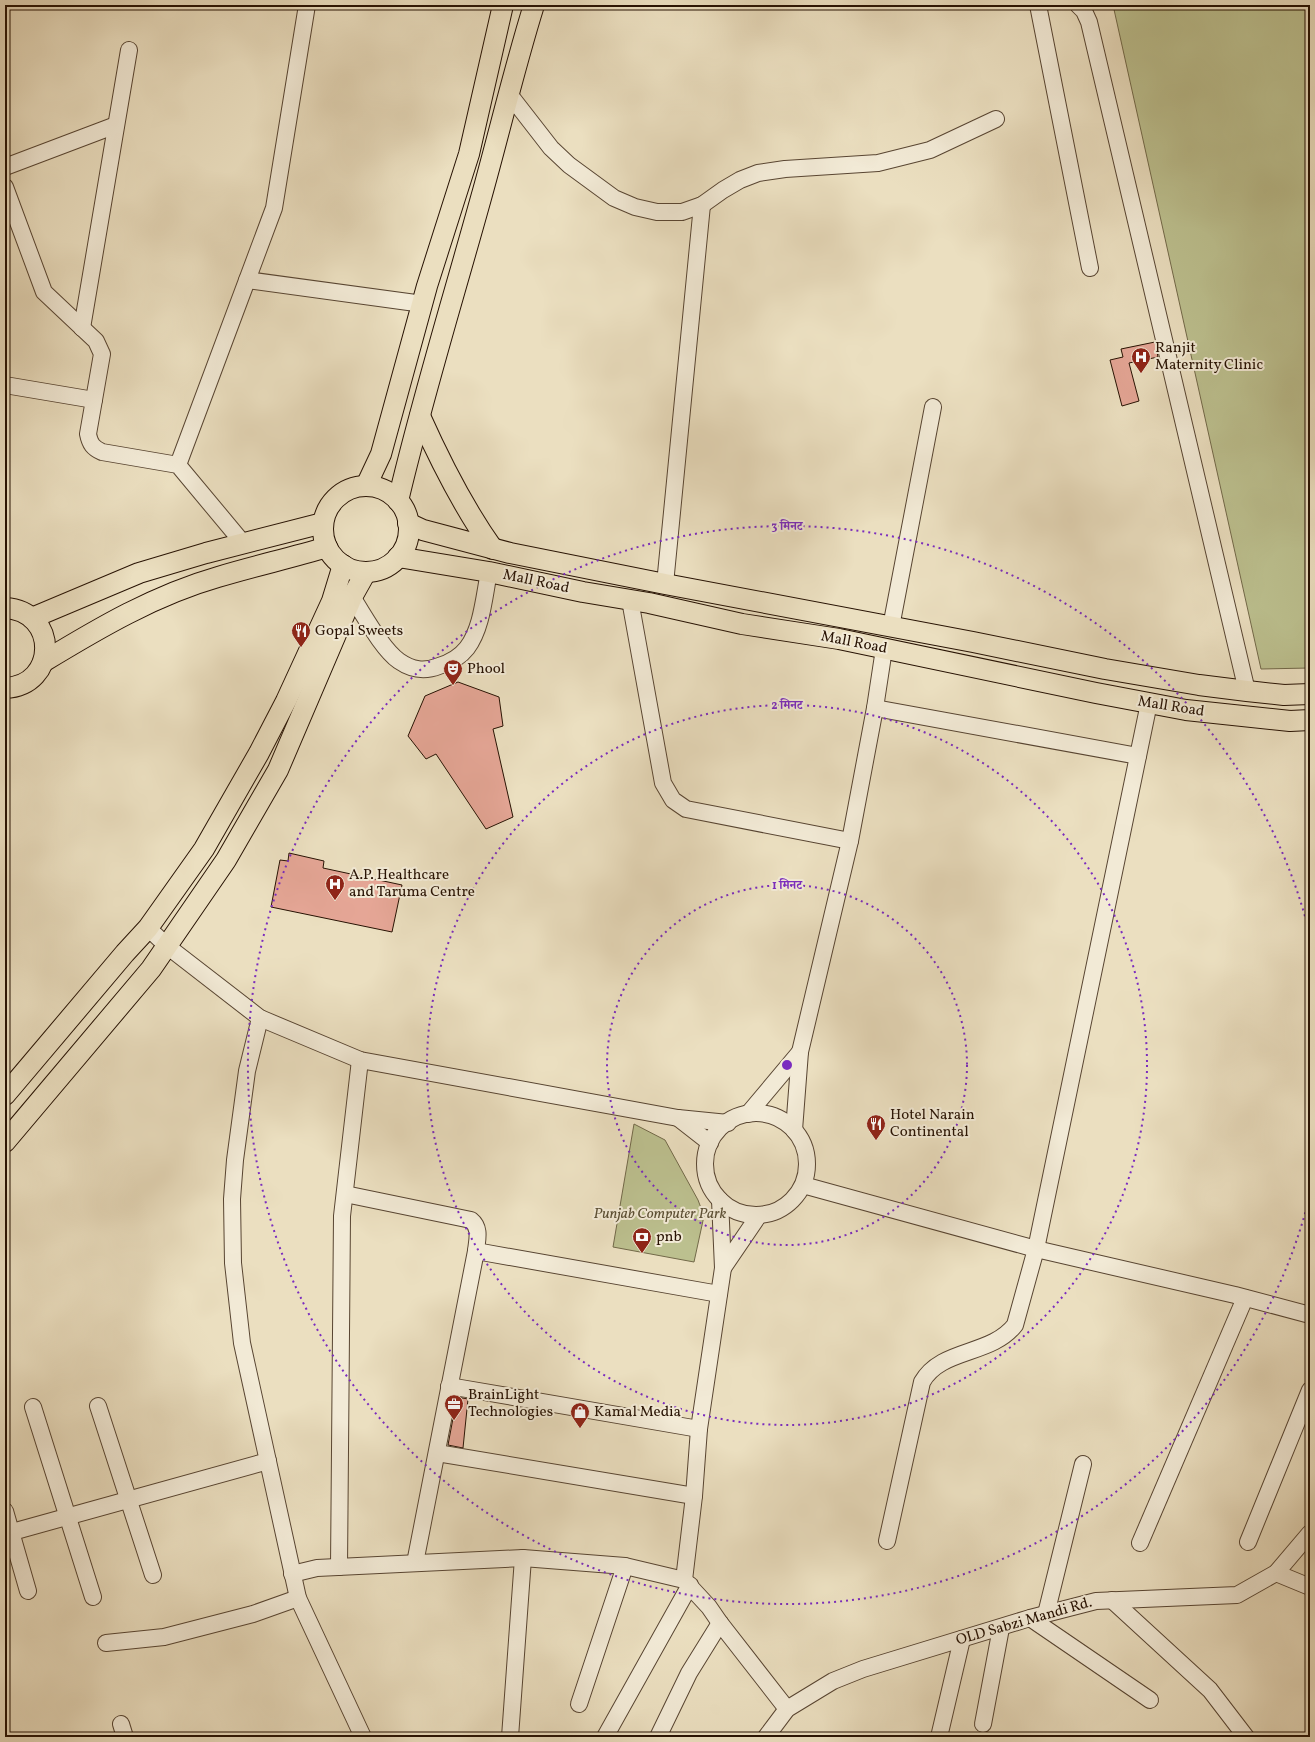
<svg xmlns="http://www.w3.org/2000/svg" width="1315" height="1742" font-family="Vollkorn,'Noto Serif Devanagari',serif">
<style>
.green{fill:#bcc08f;stroke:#726949}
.building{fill:#e5a696;stroke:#271203}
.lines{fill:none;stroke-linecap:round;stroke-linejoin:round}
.minor-casing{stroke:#584532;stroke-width:18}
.major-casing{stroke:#271203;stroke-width:22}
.minor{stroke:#f2ead6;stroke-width:16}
.major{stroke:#ebdfc0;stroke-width:20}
.ring{fill:none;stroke:#7b2cbf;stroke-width:2;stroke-dasharray:2 4}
.labels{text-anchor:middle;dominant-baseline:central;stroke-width:4;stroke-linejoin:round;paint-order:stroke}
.poi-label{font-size:15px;fill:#271203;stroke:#f2ead6;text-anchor:start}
.street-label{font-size:15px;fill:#271203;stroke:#f2ead6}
.park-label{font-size:15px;font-style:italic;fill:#5b4f34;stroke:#f2ead6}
.centre{fill:#7b2cbf;stroke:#f2ead6;stroke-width:2}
.ring-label{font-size:12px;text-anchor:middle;font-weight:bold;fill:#7b2cbf;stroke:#f2ead6;stroke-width:4;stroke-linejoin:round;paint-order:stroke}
</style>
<rect width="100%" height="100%" fill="#ebdfc0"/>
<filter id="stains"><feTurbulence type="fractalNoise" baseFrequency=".005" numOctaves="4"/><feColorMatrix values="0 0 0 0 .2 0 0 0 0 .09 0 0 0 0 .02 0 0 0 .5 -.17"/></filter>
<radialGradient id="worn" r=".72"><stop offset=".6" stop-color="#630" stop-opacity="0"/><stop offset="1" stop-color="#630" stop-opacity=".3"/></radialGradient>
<!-- green -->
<g class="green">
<path d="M1113 5H1310V668L1261 669Z"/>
<path d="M634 1124 665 1140 698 1200 704 1216 694 1262 613 1247Z"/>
</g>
<!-- building -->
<g class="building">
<path d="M1155 342 1158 357 1129 363 1139 401 1122 406 1110 360 1123 357 1121 349Z"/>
<path d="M458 682 499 697 503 726 493 729 513 817 486 829 436 754 426 759 408 736 425 696Z"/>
<path d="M289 853 324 861 323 868 402 885 392 932 271 907 280 860 288 861Z"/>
<path d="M457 1397 468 1399 463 1448 448 1445Z"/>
</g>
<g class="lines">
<defs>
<g id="minor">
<path d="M1038 5 1090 268"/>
<path d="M1078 5 1084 11 1089 22 1247 691"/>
<path d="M509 94 551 148 569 165 614 198 635 207 657 212H682L702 205 723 190 740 180 758 173 785 169 878 163 930 150 996 119"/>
<path d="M5 167 116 125"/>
<path d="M5 187 44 292 96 341 102 354 88 434C90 444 93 448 102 452L178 465 243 543"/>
<path d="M247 280 423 304"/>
<path d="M82 328 129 50"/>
<path d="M5 385 94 400"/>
<path d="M178 465 274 208 307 5"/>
<path d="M665 584 702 205"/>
<path d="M352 597C364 615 382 649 399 661 412 670 424 672 439 666 449 663 460 657 467 648 482 628 484 597 489 572"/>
<path d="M630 600 663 783 673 800 686 809 850 841"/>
<path d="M891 627 933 407"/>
<path d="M875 708 1138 756"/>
<path d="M148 928 167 946 260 1018 360 1060 678 1118 728 1123"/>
<path d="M260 1018 247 1071 235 1160 232 1199 233 1263 242 1343 298 1598 363 1737"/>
<circle cx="756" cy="1164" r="51"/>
<path d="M748 1114 800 1052"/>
<path d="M678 1118 710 1143"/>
<path d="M794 1130 800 1052 850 841 875 708 884 649"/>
<path d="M803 1185 1036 1249 1235 1295 1310 1315"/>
<path d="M345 1194 471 1220C481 1228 477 1240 476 1251L415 1563"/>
<path d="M476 1251 719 1294"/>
<path d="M723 1268 759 1215"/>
<path d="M449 1386 699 1429"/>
<path d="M98 1406 153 1575"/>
<path d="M33 1407 93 1597"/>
<path d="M437 1453 694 1496"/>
<path d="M5 1511 28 1591"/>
<path d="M5 1534 268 1461"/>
<path d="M887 1541 922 1382C941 1348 991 1356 1015 1325L1036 1249 1149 703"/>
<path d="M1248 1542 1310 1390"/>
<path d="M1140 1543 1245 1298"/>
<path d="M339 1567 342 1216 360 1060"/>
<path d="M1276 1573 1310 1587"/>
<path d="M292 1574 317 1568 523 1558 625 1566 684 1580 709 1607 720 1623 787 1709"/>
<path d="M684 1580 694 1496 699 1429 723 1268 720 1200"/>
<path d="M1112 1600 1210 1690 1246 1737"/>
<path d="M1046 1614 1083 1464"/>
<path d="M1030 1618 1150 1700"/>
<path d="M106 1643 164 1637 253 1614 298 1598"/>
<path d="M579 1704 625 1566"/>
<path d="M121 1724 125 1737"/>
<path d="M983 1724 1001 1628"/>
<path d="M510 1737 523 1558"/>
<path d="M605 1737 690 1585"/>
<path d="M658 1737 689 1673 720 1623"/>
<path d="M766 1737 787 1709 833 1681 863 1669 1030 1618 1096 1601 1237 1595 1276 1573 1310 1533"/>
<path d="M939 1737 962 1639"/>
</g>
<g id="major">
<path d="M420 416C441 463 463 507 493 549"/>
<path d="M366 486 381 454 427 286 469 154 503 5"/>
<circle cx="366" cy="529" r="43"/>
<path d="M398 501C422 399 453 299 481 198 499 134 514 69 534 5"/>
<path d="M408 523 423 530 510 553 665 584 973 642 1105 669 1199 685 1247 691 1284 695 1310 694"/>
<path d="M398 557 489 572 583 592 649 603 742 624 839 639 1096 693 1186 710 1290 721 1310 720"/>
<path d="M5 608C59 611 58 686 5 688"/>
<path d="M32 618 139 573 206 553 323 523"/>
<path d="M43 662C99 628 155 595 218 577 254 566 291 558 327 547"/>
<path d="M5 1095 125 953 148 928 204 849 259 753 286 701 332 601 343 565"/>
<path d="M5 1142 151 969 226 860 278 770 352 597 366 572"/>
</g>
</defs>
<!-- minor casing -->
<use href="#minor" class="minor-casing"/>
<!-- major casing -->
<use href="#major" class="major-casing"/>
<!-- minor -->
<use href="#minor" class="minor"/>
<!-- major -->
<use href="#major" class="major"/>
</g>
<!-- distance rings -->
<g class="ring">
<circle cx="787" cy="1065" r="180"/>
<circle cx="787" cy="1065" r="360"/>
<path d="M1310 1195A539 539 0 1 1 1310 935"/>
</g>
<!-- icons -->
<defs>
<symbol id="hospital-pin" viewBox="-11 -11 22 30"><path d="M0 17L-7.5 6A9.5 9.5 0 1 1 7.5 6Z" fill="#8f2418" stroke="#f2ead6"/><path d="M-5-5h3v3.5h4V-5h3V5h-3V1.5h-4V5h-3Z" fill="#fff"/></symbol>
<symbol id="restaurant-pin" viewBox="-11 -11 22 30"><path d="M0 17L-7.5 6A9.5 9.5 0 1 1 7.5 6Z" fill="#8f2418" stroke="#f2ead6"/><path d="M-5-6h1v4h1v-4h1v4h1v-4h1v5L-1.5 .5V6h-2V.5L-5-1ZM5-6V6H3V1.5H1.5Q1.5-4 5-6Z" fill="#fff"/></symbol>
<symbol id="theatre-pin" viewBox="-11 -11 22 30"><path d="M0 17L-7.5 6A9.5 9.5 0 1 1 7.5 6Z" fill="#8f2418" stroke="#f2ead6"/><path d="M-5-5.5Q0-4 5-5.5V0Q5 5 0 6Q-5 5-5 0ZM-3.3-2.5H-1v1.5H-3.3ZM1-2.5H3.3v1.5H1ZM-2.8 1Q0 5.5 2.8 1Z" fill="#fff"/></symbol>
<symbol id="bank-pin" viewBox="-11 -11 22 30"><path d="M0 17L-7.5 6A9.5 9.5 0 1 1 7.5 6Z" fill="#8f2418" stroke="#f2ead6"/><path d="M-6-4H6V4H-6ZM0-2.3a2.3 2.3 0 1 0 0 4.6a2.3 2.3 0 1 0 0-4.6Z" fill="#fff"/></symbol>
<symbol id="office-pin" viewBox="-11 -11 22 30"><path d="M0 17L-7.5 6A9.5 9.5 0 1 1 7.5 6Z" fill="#8f2418" stroke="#f2ead6"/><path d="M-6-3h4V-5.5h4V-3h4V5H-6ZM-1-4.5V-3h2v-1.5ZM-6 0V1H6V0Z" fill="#fff"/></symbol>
<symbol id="shop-pin" viewBox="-11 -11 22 30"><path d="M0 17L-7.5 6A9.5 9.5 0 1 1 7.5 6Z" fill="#8f2418" stroke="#f2ead6"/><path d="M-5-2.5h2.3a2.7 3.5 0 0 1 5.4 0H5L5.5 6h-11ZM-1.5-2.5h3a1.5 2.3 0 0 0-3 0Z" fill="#fff"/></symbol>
</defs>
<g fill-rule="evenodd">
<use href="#hospital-pin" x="1130" y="346" width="22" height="30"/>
<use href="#restaurant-pin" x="290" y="620" width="22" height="30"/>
<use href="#theatre-pin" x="442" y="658" width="22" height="30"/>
<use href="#hospital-pin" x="324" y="873" width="22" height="30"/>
<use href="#restaurant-pin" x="865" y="1113" width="22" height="30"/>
<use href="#bank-pin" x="631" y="1226" width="22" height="30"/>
<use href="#office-pin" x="443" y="1393" width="22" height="30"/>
<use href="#shop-pin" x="569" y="1401" width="22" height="30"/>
</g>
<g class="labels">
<!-- poi labels -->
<g class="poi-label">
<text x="1155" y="348">Ranjit<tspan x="1155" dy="17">Maternity Clinic</tspan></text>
<text x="315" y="631">Gopal Sweets</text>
<text x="467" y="669">Phool</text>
<text x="349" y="875">A.P. Healthcare<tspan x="349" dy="17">and Taruma Centre</tspan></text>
<text x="890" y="1115">Hotel Narain<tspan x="890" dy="17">Continental</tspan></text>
<text x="656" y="1237">pnb</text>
<text x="468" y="1395">BrainLight<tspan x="468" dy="17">Technologies</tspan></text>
<text x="594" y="1412">Kamal Media</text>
</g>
<!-- street labels -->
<g class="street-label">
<text transform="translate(536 582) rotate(12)">Mall Road</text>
<text transform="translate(854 643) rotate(11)">Mall Road</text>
<text transform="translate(1171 707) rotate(9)">Mall Road</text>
<text transform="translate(1024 1622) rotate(-16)">OLD Sabzi Mandi Rd.</text>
</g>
<!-- park labels -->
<g class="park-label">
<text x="660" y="1214">Punjab Computer Park</text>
</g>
</g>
<circle cx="787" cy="1065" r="6" class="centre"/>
<g class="ring-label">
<text x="787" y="530">3 मिनट</text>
<text x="787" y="709">2 मिनट</text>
<text x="787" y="889">1 मिनट</text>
</g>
<!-- margin -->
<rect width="1315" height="1742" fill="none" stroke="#ebdfc0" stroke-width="20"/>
<rect x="6" y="6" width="1303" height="1730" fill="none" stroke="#271203" stroke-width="2"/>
<rect x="10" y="10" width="1295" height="1722" fill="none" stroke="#271203"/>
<rect width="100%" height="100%" filter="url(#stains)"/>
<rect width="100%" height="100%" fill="url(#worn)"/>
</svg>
